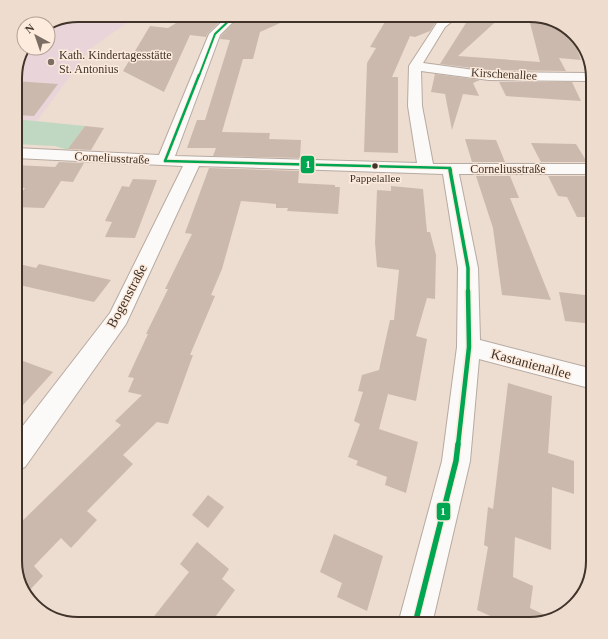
<svg xmlns="http://www.w3.org/2000/svg" width="608" height="639" font-family="'Times New Roman',serif">
<style>
.education{fill:#e9d5d9}
.green{fill:#c0d8c1}
.building{fill:#ccb9ae}
.lines{fill:none;stroke-linecap:round;stroke-linejoin:round}
.street-casing{stroke:#b7aaa1;stroke-width:2}
.street{fill:#fcfaf8;fill-rule:evenodd}
.bus-1-far4-casing{stroke:#fdebdd;stroke-width:3.5}
.bus-1-far3-casing{stroke:#fdebdd;stroke-width:4.5}
.bus-1-far2-casing{stroke:#fdebdd;stroke-width:6}
.bus-1-far1-casing{stroke:#fdebdd;stroke-width:8}
.bus-1-casing{stroke:#fdebdd;stroke-width:8}
.bus-1-far4{stroke:#00a651;stroke-width:2}
.bus-1-far3{stroke:#00a651;stroke-width:2.5}
.bus-1-far2{stroke:#00a651;stroke-width:3.5}
.bus-1-far1{stroke:#00a651;stroke-width:4.5}
.bus-1{stroke:#00a651;stroke-width:5.5}
.poi-dot{fill:#7c6e64;stroke:#fdebdd;stroke-width:1.5}
.bus-dot{fill:#3f332a;stroke:#fdebdd;stroke-width:1.5}
.labels{text-anchor:middle;dominant-baseline:central;stroke-width:3;stroke-linejoin:round;paint-order:stroke}
.far-bus-label{font-size:11px;fill:#3f332a;stroke:#fdebdd}
.far-poi-label{font-size:12px;fill:#3f332a;stroke:#fdebdd;text-anchor:start}
.far-street-label{font-size:12px;fill:#3f332a;stroke:#fdebdd}
.street-label{font-size:14px;fill:#3f332a;stroke:#fdebdd}
.rim{fill:none;stroke:#3f332a;stroke-width:2}
.line-badge{stroke:#fdebdd;stroke-width:1.5}
.badge-label{font-size:11px;text-anchor:middle;font-weight:bold;fill:#fff}
</style>
<rect width="100%" height="100%" fill="#eddcd0"/>
<!-- education -->
<path class="education" d="M78 15H138L90 49 37 121 15 119V74L28 48H48V27Z"/>
<!-- green -->
<path class="green" d="M15 119 85 126 68 150 55 146 15 144Z"/>
<!-- building -->
<g class="building">
<path d="M189 15H227L208 33 206 37 190 35 164 92 123 71 150 26 168 28Z"/>
<path d="M241 15H298L260 32 253 59H243L222 132 270 133 269 139 301 140 300 158 213 156 216 148H187L197 120H205L230 40 220 39 221 36Z"/>
<path d="M389 15H445L436 22 430 31 415 37 410 36 392 77H398V153L364 152 367 63 376 48 370 47Z"/>
<path d="M471 15H503L458 56 540 62 528 15H534L539 21H546L571 33 581 60 559 58 566 71 489 70 440 64Z"/>
<path d="M435 74 480 80 473 83 479 96 463 94 452 130 445 94 431 92Z"/>
<path d="M15 81 58 84 34 116 15 115Z"/>
<path d="M499 82H572L581 101 506 96Z"/>
<path d="M85 126 104 128 91 150 68 149Z"/>
<path d="M465 139 496 140 505 162H472Z"/>
<path d="M531 143 576 144 587 162H541Z"/>
<path d="M59 162 84 163 73 182 61 181 44 208 15 207V202L25 188 15 187V165L55 167Z"/>
<path d="M209 168 299 171 298 183 335 185V187H340L338 214 287 211 288 208H276V204L241 201 222 269 211 295 215 296 190 355H193L168 424 157 422 123 455 133 464 87 511 97 520 71 548 61 538 34 566 43 576 27 593 15 561V528L121 425 115 421 142 395 128 392 134 378 128 377 148 334H146L168 289H165L192 234 185 233Z"/>
<path d="M476 176H510L519 198H510L551 300 502 295 493 228Z"/>
<path d="M548 176H593V217H577L567 197 558 196Z"/>
<path d="M133 179 157 180 135 238 105 237 112 222 105 221 122 186 129 187Z"/>
<path d="M391 186 423 189 427 232H430L436 255 435 299 427 298 416 336 427 339 416 401 388 394 379 429 418 442 406 493 385 485 387 477 356 465 358 461 348 457 360 424 354 421 363 392 358 391 362 375 379 370 390 320H394L399 270 377 267 375 243 377 190 391 191Z"/>
<path d="M15 263 36 268 39 264 111 280 94 302 15 284Z"/>
<path d="M559 292 593 296V324L565 321Z"/>
<path d="M15 358 53 372 15 414Z"/>
<path d="M508 383 552 396 548 453 574 461V494L552 487 551 550 515 537 513 577 533 586 530 608 549 617 530 624H499V620L477 610 488 547 484 545 488 507 493 509Z"/>
<path d="M208 495 224 507 208 528 192 515Z"/>
<path d="M334 534 383 556 367 611 337 597 342 583 320 572Z"/>
<path d="M197 542 229 569 222 579 235 590 210 624H148L189 572 180 564Z"/>
</g>
<g class="lines">
<defs>
<path id="street" d="M229 15H240L220 35 175 156 417 163 408 106 409 66 437 23 448 15H460L445 27 423 63 489 72 586 73 590 71 593 80 589 81 489 80 421 71 422 106 433 164H593V174H459L478 268 480 340 593 369V389L479 359 470 461 432 624H398L442 461 457 347 458 268 443 174 199 166 126 324 25 467 15 471V436L110 313 183 166 15 158V148L159 155 209 34Z"/>
</defs>
<!-- street casing -->
<use href="#street" class="street-casing"/>
<!-- street -->
<use href="#street" class="street"/>
<defs>
<path id="bus-1-far4" d="M199 76 215 34 235 15"/>
<g id="bus-1-far3">
<path d="M165 161 450 168"/>
<path d="M165 161 199 75"/>
<path d="M450 168 451 171"/>
</g>
<path id="bus-1-far2" d="M450 170 468 268V292"/>
<path id="bus-1-far1" d="M458 445 469 347 468 291"/>
<path id="bus-1" d="M415 624 456 461 458 444"/>
</defs>
<!-- bus-1-far4 casing -->
<use href="#bus-1-far4" class="bus-1-far4-casing"/>
<!-- bus-1-far3 casing -->
<use href="#bus-1-far3" class="bus-1-far3-casing"/>
<!-- bus-1-far2 casing -->
<use href="#bus-1-far2" class="bus-1-far2-casing"/>
<!-- bus-1-far1 casing -->
<use href="#bus-1-far1" class="bus-1-far1-casing"/>
<!-- bus-1 casing -->
<use href="#bus-1" class="bus-1-casing"/>
<!-- bus-1-far4 -->
<use href="#bus-1-far4" class="bus-1-far4"/>
<!-- bus-1-far3 -->
<use href="#bus-1-far3" class="bus-1-far3"/>
<!-- bus-1-far2 -->
<use href="#bus-1-far2" class="bus-1-far2"/>
<!-- bus-1-far1 -->
<use href="#bus-1-far1" class="bus-1-far1"/>
<!-- bus-1 -->
<use href="#bus-1" class="bus-1"/>
</g>
<!-- markers -->
<circle class="poi-dot" cx="51" cy="62" r="4"/>
<circle class="bus-dot" cx="375" cy="166" r="3.5"/>
<g class="labels">
<!-- far-bus labels -->
<g class="far-bus-label">
<text x="375" y="178">Pappelallee</text>
</g>
<!-- far-poi labels -->
<g class="far-poi-label">
<text x="59" y="55">Kath. Kindertagesstätte<tspan x="59" dy="14">St. Antonius</tspan></text>
</g>
<!-- far-street labels -->
<g class="far-street-label">
<text transform="translate(504 74) rotate(3)">Kirschenallee</text>
<text transform="translate(112 158) rotate(3)">Corneliusstraße</text>
<text x="508" y="169">Corneliusstraße</text>
</g>
<!-- street labels -->
<g class="street-label">
<text transform="translate(127 296) rotate(-62)">Bogenstraße</text>
<text transform="translate(531 364) rotate(15)">Kastanienallee</text>
</g>
</g>
<!-- crop -->
<path d="M0 0H608V639H0ZM78 22H530A56 56 0 0 1 586 78V561A56 56 0 0 1 530 617H78A56 56 0 0 1 22 561V78A56 56 0 0 1 78 22Z" fill="#eedccf" fill-rule="evenodd"/>
<path class="rim" d="M78 22H530A56 56 0 0 1 586 78V561A56 56 0 0 1 530 617H78A56 56 0 0 1 22 561V78A56 56 0 0 1 78 22Z"/>
<g class="line-badge">
<rect x="300" y="155" width="15" height="19" rx="4" fill="#00a651"/>
<rect x="436" y="502" width="15" height="19" rx="4" fill="#00a651"/>
</g>
<g class="badge-label">
<text x="308" y="168">1</text>
<text x="443" y="515">1</text>
</g>
<!-- north arrow -->
<g transform="translate(36 36) rotate(320)"><circle r="19" fill="#fdebdd" stroke="#b1a195"/>
<path d="M0-3L7 15L0 10L-7 15Z" fill="#7c6e64"/>
<text y="-6" font-size="11" font-weight="bold" text-anchor="middle" fill="#3f332a">N</text>
</g>
</svg>
